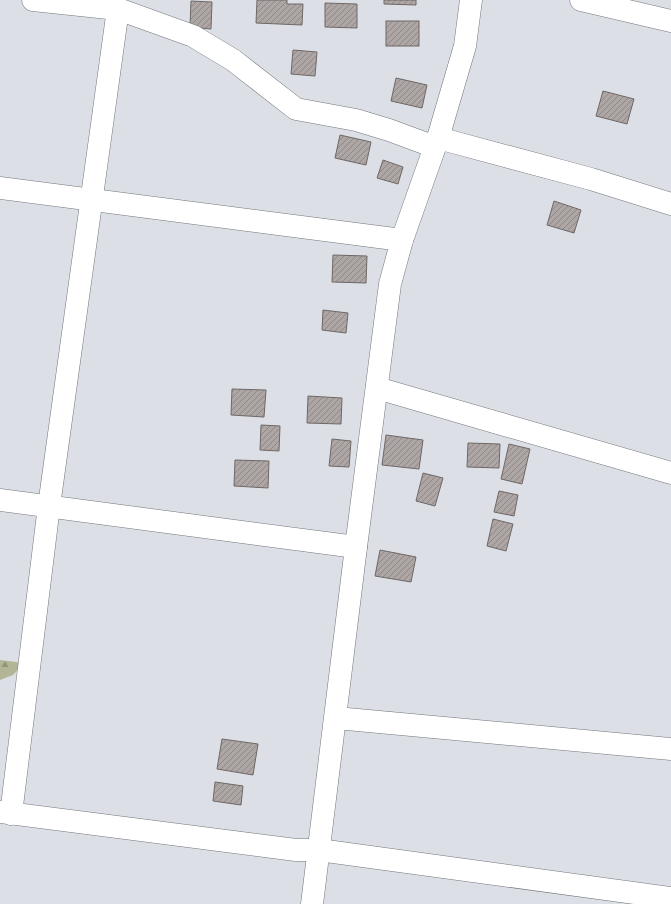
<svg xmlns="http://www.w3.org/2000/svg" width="671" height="904" font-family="Karla,sans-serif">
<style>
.forest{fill:url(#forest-firs)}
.building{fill:url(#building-hatch);stroke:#6e6766}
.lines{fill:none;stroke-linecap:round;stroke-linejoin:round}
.minor-casing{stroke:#72767b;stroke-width:23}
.minor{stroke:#fff;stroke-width:22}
</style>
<defs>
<pattern id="forest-firs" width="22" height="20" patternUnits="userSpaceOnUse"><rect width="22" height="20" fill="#b3b696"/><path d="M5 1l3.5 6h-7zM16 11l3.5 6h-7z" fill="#93957c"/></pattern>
<pattern id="building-hatch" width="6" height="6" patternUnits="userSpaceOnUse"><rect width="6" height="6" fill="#ada6a5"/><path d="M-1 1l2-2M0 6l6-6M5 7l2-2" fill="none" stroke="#8e8888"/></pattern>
</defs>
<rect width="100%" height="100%" fill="#dce0e6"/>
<!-- forest -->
<path class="forest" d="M0 660 24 663 13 675 0 680Z"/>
<!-- building -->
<g class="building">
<path d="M257 0H287V4H303L302 25 256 23Z"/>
<path d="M384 0H416V5L384 4Z"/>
<path d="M191 1 212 2 211 29 190 27Z"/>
<path d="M325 3 357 4V28L325 27Z"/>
<rect x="386" y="21" width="33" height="25"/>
<path d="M293 50 317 52 315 76 291 74Z"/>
<path d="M396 78 427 85 422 108 391 101Z"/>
<path d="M603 91 634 99 627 124 596 116Z"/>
<path d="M340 135 371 142 366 165 335 158Z"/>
<path d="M383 160 403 167 398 184 377 178Z"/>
<path d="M554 201 581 210 574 233 547 225Z"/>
<path d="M333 255 367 256 366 283 332 282Z"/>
<path d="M323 310 348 313 346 333 322 330Z"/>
<path d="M232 389 266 390 264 417 231 415Z"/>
<path d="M308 396 342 398 341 424 307 423Z"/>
<path d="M261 425 280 426 279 451 260 450Z"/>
<path d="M386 435 423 440 419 469 382 465Z"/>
<path d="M332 439 351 441 349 467 329 466Z"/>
<path d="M468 443 500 444 499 468 467 467Z"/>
<path d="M509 444 530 449 522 484 501 479Z"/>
<path d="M235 460 269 461 268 488 234 486Z"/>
<path d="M423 473 443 478 435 506 416 501Z"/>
<path d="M499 491 518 495 514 516 494 512Z"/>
<path d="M493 519 513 524 506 551 487 546Z"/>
<path d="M380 550 416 557 411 582 375 576Z"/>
<path d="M222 739 258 744 253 775 217 769Z"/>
<path d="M215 782 243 786 241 805 213 801Z"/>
</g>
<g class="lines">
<defs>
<g id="minor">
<path d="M33 0 118 9 193 36 233 60 296 109 356 120 389 130 435 147"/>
<path d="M581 0 671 21"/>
<path d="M438 138 591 179 671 204"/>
<path d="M0 188 402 240"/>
<path d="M377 388 671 473"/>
<path d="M0 500 356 547"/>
<path d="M336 718 671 749"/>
<path d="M0 812 296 850H319L671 898"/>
<path d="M11 814 49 506 118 9"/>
<path d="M312 904 356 547 390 284 402 240 438 138 465 46 471 0"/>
</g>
</defs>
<!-- minor casing -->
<use href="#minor" class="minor-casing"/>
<!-- minor -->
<use href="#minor" class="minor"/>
</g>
</svg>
